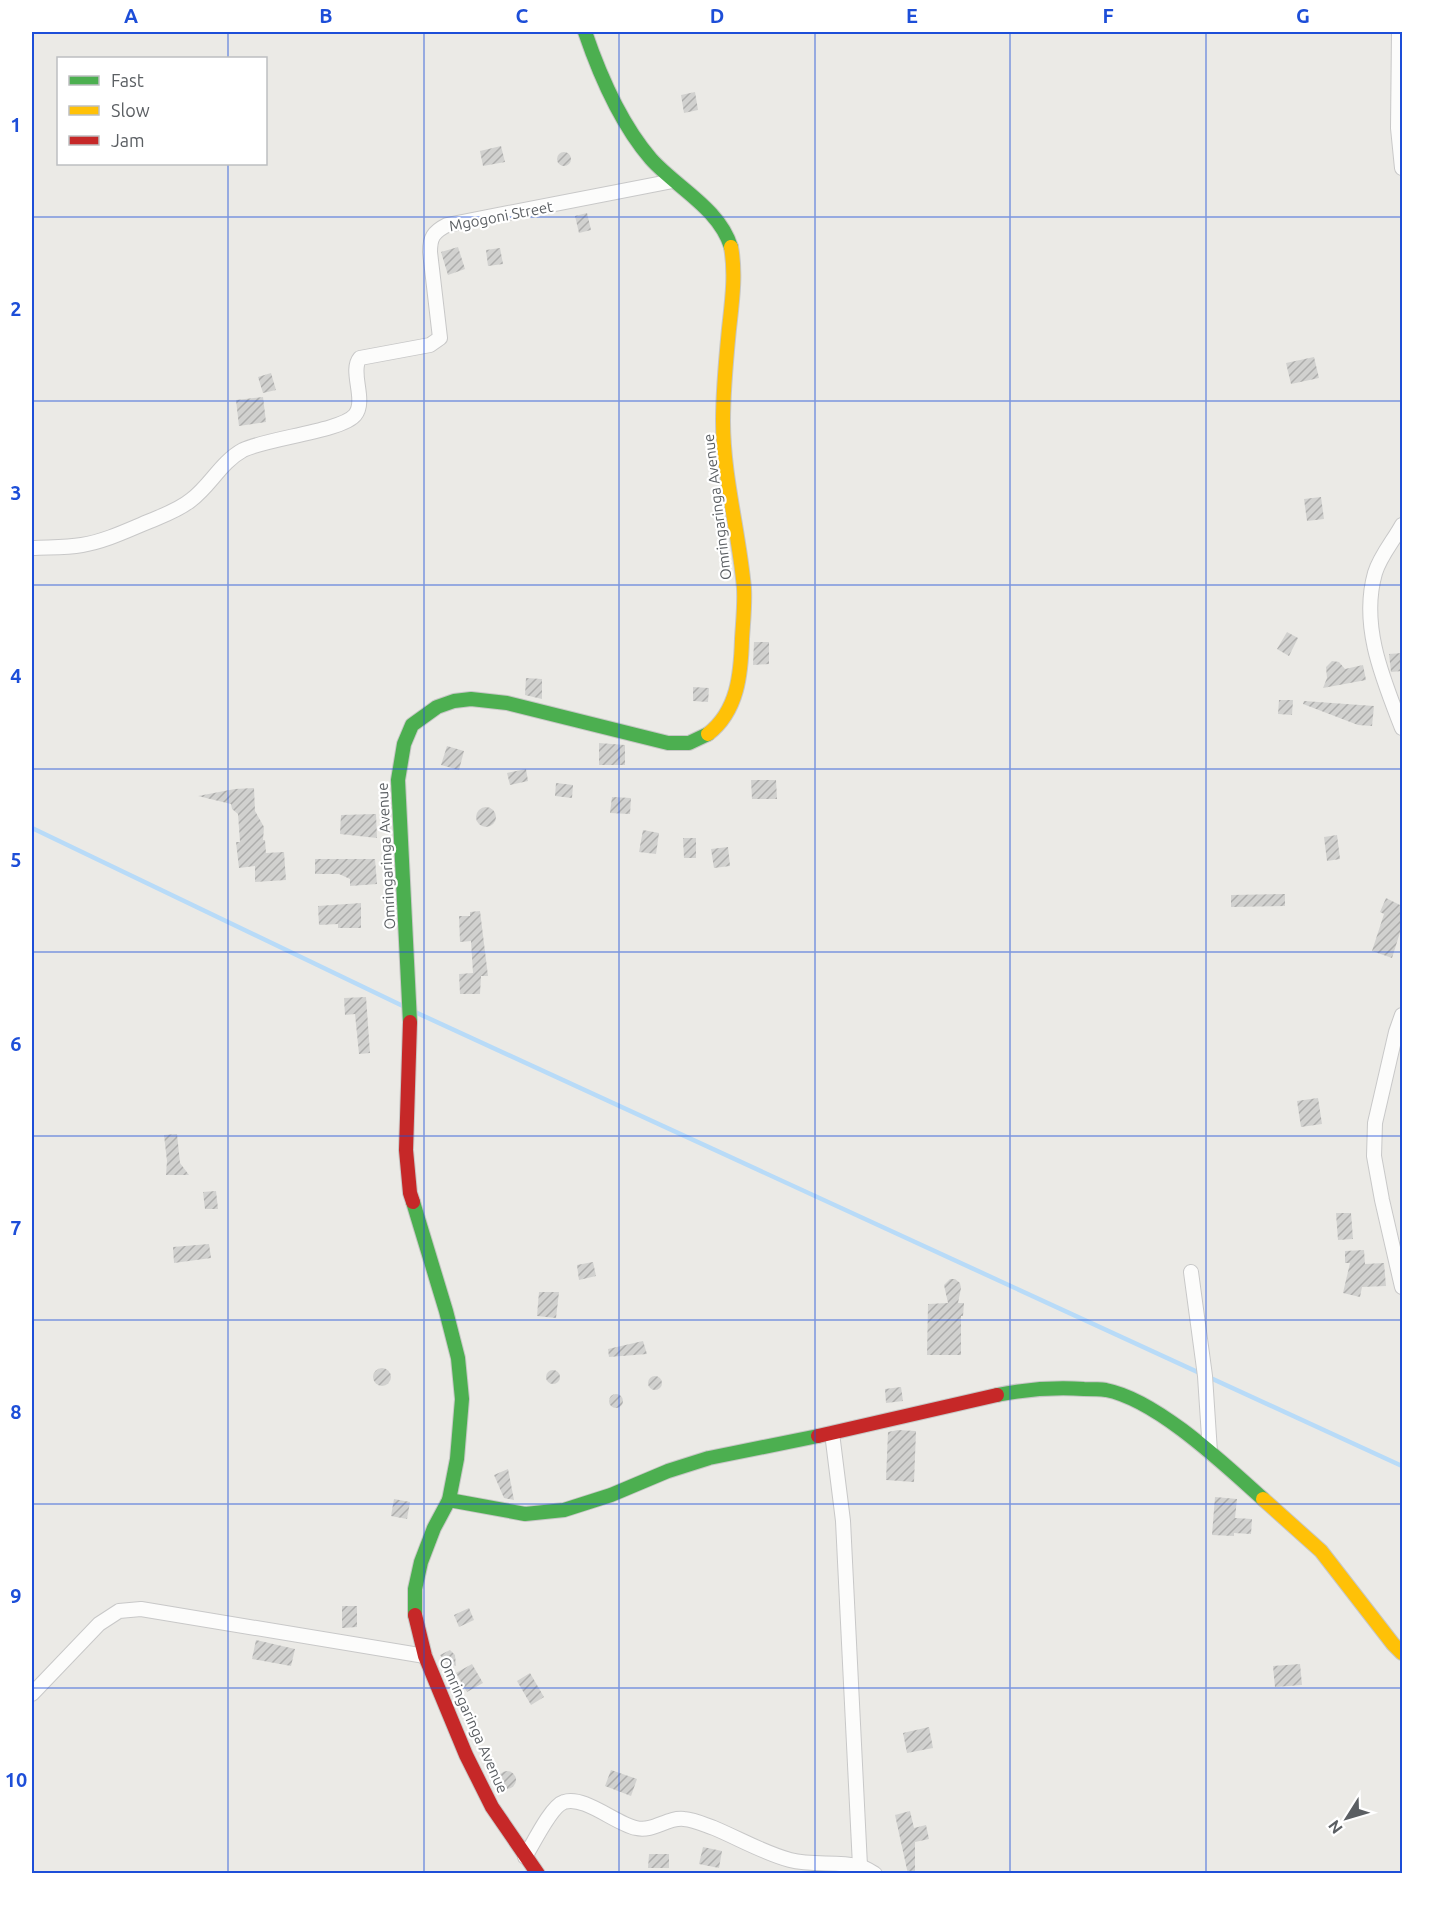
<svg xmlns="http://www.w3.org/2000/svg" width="1434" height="1905" font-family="Ubuntu,sans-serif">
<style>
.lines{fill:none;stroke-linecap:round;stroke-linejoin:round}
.stream{stroke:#b8dbf8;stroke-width:4.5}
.building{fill:url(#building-hatch)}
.street-casing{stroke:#c8c8c8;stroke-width:16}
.fast-casing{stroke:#c7c7c6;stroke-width:16}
.slow-casing{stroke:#c7c7c6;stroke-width:16}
.jam-casing{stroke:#c7c7c6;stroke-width:16}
.street{stroke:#fcfcfb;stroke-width:14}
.fast{stroke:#4caf50;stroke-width:14}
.slow{stroke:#ffc107;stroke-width:14}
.jam{stroke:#c62828;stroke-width:14}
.grid{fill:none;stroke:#1d4ed8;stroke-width:1.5;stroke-opacity:0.55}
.labels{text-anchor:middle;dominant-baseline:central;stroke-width:4.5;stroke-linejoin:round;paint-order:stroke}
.street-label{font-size:15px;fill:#5b5f63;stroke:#fff}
.neatline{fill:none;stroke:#1d4ed8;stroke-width:2}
.grid-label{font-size:20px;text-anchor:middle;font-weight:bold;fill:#1d4ed8}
</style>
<defs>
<pattern id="building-hatch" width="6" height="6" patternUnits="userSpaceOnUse" patternTransform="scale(1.5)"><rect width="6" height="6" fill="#d1d1cf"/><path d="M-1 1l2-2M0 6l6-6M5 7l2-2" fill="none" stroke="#adadac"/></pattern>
</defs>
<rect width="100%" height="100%" fill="#ebeae6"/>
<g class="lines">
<!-- stream -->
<g class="stream">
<path d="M32 828 405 1007"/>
<path d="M415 1012 1402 1466"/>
</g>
</g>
<!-- building -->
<g class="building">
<path d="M695 92 698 110 684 113 681 95Z"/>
<path d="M501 146 505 162 483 166 480 151Z"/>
<circle cx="564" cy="159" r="7"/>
<path d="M587 213 591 230 579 233 575 216Z"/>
<path d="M458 247 465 269 448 275 441 252Z"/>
<path d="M500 248 503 264 488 266 486 250Z"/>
<path d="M1314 357 1319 378 1291 384 1286 363Z"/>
<path d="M271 373 276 390 263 393 258 377Z"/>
<path d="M263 397 266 422 239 426 236 400Z"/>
<path d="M1321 497 1324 519 1307 521 1304 499Z"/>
<path d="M1287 632 1298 638 1289 656 1277 649Z"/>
<path d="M754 642H769V664L753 665Z"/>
<path d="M1402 653V671L1391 672 1389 654Z"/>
<path d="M1332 661 1339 662 1345 669 1363 665 1366 680 1323 688 1327 678 1326 667Z"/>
<path d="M526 678 542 679V699L525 695Z"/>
<path d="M693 687 709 688 708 702 693 701Z"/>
<path d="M1279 700H1293L1292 715 1278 714Z"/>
<path d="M1304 701 1374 706 1372 726 1358 725 1303 704Z"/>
<path d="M599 743 625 745V765H599Z"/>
<path d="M447 746 464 751 459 770 441 765Z"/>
<path d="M526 769 528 781 510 785 507 773Z"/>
<path d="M751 780H776L777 799H752Z"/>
<path d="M556 783 573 785 572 798 555 796Z"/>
<path d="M254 788 255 811 264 827 263 840H265L266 853 284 852 286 880 255 882V866L239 868 236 842H240L238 814 232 809 231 804 198 796 235 789Z"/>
<path d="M612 797 631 798 630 814 610 813Z"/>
<circle cx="486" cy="817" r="10"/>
<path d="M376 814 377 838 340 834 341 815Z"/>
<path d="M643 830 659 833 656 854 639 852Z"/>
<path d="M1337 835 1340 859 1327 861 1324 837Z"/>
<path d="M683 838H696V858H684Z"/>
<path d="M728 847 730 866 714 868 711 849Z"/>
<path d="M315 859H375L377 884 350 886V879L339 874H315Z"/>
<path d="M1285 894V906L1231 907V895Z"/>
<path d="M1386 898 1402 906V926L1392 958 1372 951 1384 914 1380 912Z"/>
<path d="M361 903V928H338V924L319 925 318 906Z"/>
<path d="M480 911 488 976H481L480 994H460L459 974 473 973 471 941 460 942 459 916H470V912Z"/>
<path d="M366 997 370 1053 359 1054 355 1014 345 1015 344 998Z"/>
<path d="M1318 1098 1322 1124 1301 1127 1297 1101Z"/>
<path d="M177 1134 180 1163 189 1175H166L167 1161 164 1135Z"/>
<path d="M216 1191 218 1209H205L203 1192Z"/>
<path d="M1336 1213H1351L1353 1239 1338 1240Z"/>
<path d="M209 1244 211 1258 174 1263 173 1247Z"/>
<path d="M1364 1250 1365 1264 1384 1263 1386 1286 1362 1287 1360 1297 1343 1293 1350 1263H1345V1251Z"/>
<path d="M593 1262 596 1276 579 1280 577 1265Z"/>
<path d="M950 1279H955L960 1283 961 1288 958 1303H964L963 1316H961V1355H927L928 1304 948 1303 944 1285Z"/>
<path d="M539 1292H559L556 1318 537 1316Z"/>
<path d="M643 1341 647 1354 609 1357 608 1349Z"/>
<circle cx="382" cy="1377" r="9"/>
<circle cx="553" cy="1377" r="7"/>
<circle cx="655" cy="1383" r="7"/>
<path d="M901 1387 903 1401 886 1403 885 1389Z"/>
<circle cx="616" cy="1401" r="7"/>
<path d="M898 1430 916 1431 914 1482 886 1480 888 1432Z"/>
<path d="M508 1469 514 1500 504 1498 494 1475Z"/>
<path d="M1215 1497 1237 1499 1235 1518 1252 1519 1251 1534 1234 1533V1536L1212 1535Z"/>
<path d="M394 1499 410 1502 407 1519 391 1516Z"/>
<path d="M342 1606H357V1627L342 1628Z"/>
<path d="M469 1608 474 1620 459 1627 454 1615Z"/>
<path d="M256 1640 295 1649 291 1666 252 1659Z"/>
<path d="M450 1650 455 1655 456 1666 446 1663 440 1655Z"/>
<path d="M472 1664 483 1683 467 1692 456 1673Z"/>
<path d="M1300 1664 1302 1685 1275 1687 1273 1666Z"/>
<path d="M530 1673 544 1697 531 1705 517 1681Z"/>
<path d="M929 1727 933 1748 907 1753 903 1733Z"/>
<path d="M611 1770 637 1779 631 1796 605 1786Z"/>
<circle cx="507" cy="1780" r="9"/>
<path d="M910 1811 914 1828 926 1825 929 1839 915 1842V1874H908L895 1815Z"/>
<path d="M703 1847 722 1851 719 1868 699 1864Z"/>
<path d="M649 1854H669V1868H648Z"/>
</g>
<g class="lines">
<defs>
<g id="street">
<path d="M1399 32 1398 128 1402 168"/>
<path d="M1402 525C1394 540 1380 556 1375 573 1360 626 1383 679 1402 728"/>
<path d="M32 548C48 547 65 548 82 545 106 541 128 530 150 521 164 515 179 510 191 500 210 486 221 462 243 450 268 438 342 431 355 415 367 400 349 371 360 358L430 345 440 338 430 252C430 238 433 232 447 225L673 181"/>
<path d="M1402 1015 1396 1032 1375 1123 1374 1156 1382 1200 1402 1287"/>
<path d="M1191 1272 1205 1376 1210 1452"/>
<path d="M832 1433 843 1521 860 1866"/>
<path d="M32 1694 99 1624 119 1611 141 1609 425 1656"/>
<path d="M525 1857C533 1844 551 1806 564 1802 584 1795 616 1824 636 1828 654 1832 667 1817 684 1819 695 1820 705 1825 714 1828 740 1839 764 1853 790 1860 812 1866 836 1861 858 1866 864 1867 870 1871 875 1874"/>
</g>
<g id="fast">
<path d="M585 32C600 76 620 123 651 159 677 188 719 208 731 247"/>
<path d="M410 1022 398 780 404 744 412 725 437 707 454 701 471 699 507 703 668 743H689L708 734"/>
<path d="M413 1202 446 1311 458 1358 462 1399 457 1459 449 1500 434 1528 421 1562 415 1589V1615"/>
<path d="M997 1395C1027 1389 1054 1387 1084 1389 1091 1389 1099 1389 1106 1390 1157 1400 1224 1464 1263 1499"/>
<path d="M449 1500 525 1514 564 1510 611 1495 668 1471 709 1458 818 1436"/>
</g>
<g id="slow">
<path d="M708 734C738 711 741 673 742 639 743 622 745 605 744 588 739 532 723 477 723 421 723 390 726 360 729 329 732 302 736 274 731 247"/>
<path d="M1263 1499 1321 1551 1393 1644 1402 1653"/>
</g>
<g id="jam">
<path d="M410 1022 406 1150 410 1193 413 1202"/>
<path d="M818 1436 997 1395"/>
<path d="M415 1615 425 1656 466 1755 492 1807 538 1874"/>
</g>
</defs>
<!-- street casing -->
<use href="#street" class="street-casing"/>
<!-- fast casing -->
<use href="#fast" class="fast-casing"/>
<!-- slow casing -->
<use href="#slow" class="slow-casing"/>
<!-- jam casing -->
<use href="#jam" class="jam-casing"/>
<!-- street -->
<use href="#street" class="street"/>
<!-- fast -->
<use href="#fast" class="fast"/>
<!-- slow -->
<use href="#slow" class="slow"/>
<!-- jam -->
<use href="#jam" class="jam"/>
</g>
<!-- grid -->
<path class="grid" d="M228 32V58M424 32V1874M619 32V1874M815 32V1874M1010 32V1874M1206 32V1874M228 164V1874M32 217H1402M32 401H1402M32 585H1402M32 769H1402M32 952H1402M32 1136H1402M32 1320H1402M32 1504H1402M32 1688H1402"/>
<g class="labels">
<!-- street labels -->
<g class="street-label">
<text transform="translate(501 216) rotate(-11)">Mgogoni Street</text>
<text transform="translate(717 507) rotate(-97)">Omringaringa Avenue</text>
<text transform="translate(386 856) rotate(-93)">Omringaringa Avenue</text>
<text transform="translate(474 1725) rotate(66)">Omringaringa Avenue</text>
</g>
</g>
<!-- border -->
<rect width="1434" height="1905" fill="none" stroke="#ffffff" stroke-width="66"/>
<!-- legend -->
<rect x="57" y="57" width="210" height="108" fill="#ffffff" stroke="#bdbfc1" stroke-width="1.5"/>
<rect x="69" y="76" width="30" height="9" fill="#4caf50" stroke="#bdbfc1" stroke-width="1.5"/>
<text x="111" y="87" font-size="18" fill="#5b5f63">Fast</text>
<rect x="69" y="106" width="30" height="9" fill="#ffc107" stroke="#bdbfc1" stroke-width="1.5"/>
<text x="111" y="117" font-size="18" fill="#5b5f63">Slow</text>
<rect x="69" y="136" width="30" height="9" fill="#c62828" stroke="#bdbfc1" stroke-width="1.5"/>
<text x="111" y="147" font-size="18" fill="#5b5f63">Jam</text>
<!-- north arrow -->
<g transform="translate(1347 1818) rotate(233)" stroke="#ffffff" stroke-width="4.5" paint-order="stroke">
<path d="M0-4.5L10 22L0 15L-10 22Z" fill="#5b5f63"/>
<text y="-9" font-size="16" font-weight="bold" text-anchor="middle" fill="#5b5f63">N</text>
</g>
<rect x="33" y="33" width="1368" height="1839" class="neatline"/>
<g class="grid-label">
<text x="131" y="23">A</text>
<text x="326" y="23">B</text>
<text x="522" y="23">C</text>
<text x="717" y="23">D</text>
<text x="912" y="23">E</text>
<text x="1108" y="23">F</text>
<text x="1303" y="23">G</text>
<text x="16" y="132">1</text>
<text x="16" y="316">2</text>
<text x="16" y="500">3</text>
<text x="16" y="683">4</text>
<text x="16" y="867">5</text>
<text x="16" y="1051">6</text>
<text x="16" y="1235">7</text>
<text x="16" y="1419">8</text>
<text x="16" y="1603">9</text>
<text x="16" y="1787">10</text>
</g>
</svg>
